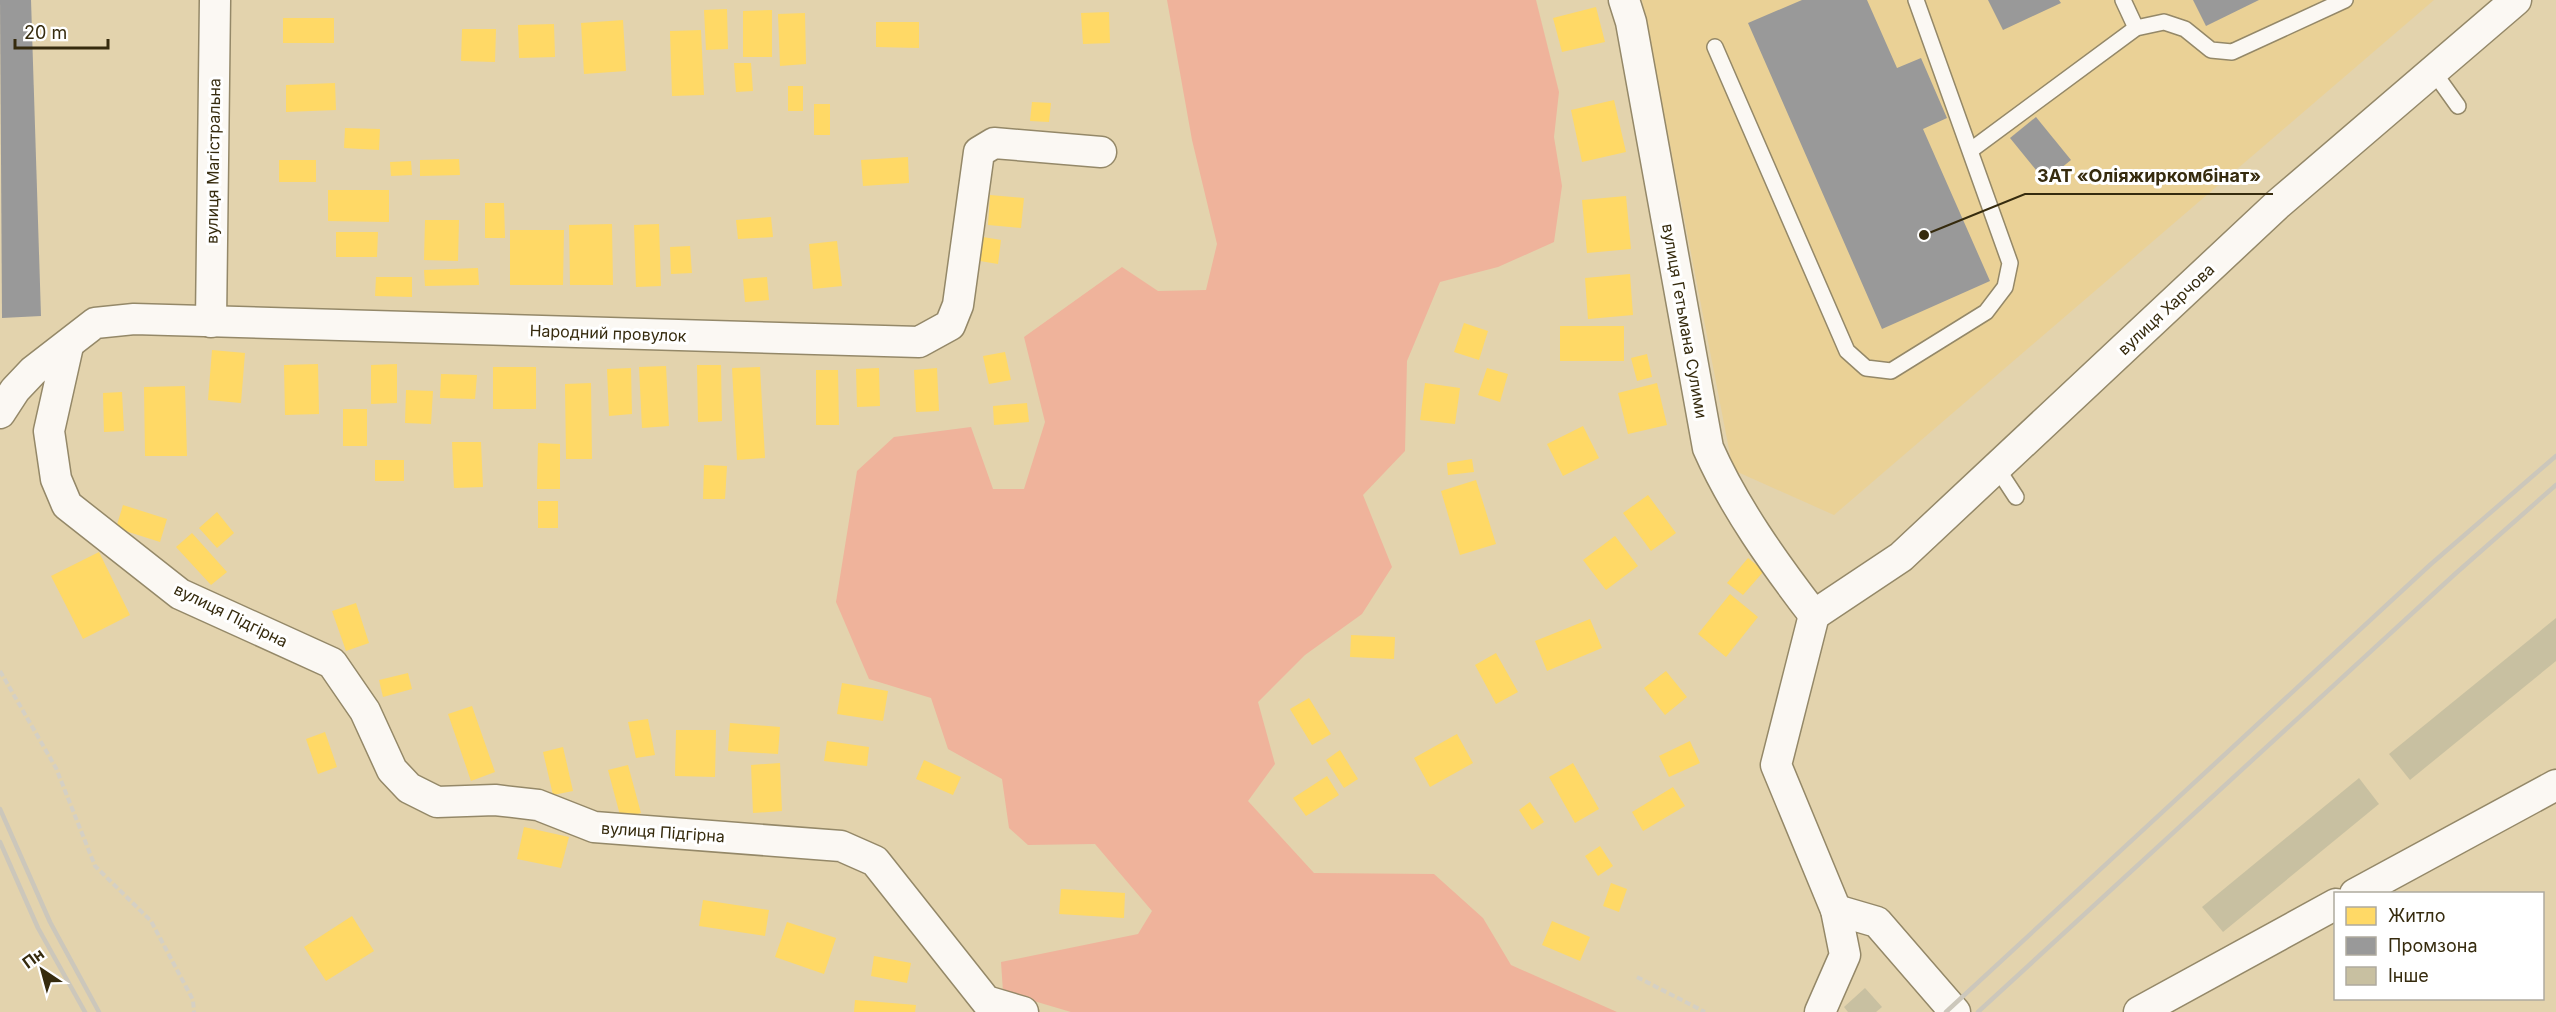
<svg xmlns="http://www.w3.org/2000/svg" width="2556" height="1012" font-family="Inter,sans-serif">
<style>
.built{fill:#ead196}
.green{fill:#efb39b}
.homes{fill:#ffd966}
.industry{fill:#999}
.building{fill:#c8c0a1}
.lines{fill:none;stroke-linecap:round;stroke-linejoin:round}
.service-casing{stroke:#948868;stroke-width:18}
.minor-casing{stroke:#948868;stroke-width:33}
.path{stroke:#d5d0c4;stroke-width:4;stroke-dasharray:6 3;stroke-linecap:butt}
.service{stroke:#fbf8f3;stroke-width:15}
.minor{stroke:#fbf8f3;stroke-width:30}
.rail{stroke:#ccc7bb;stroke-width:4.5}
.labels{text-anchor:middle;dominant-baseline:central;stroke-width:6;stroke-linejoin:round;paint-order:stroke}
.street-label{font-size:16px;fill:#362b0e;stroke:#fff}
.leader{fill:none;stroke:#362b0e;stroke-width:2}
.callout-dot{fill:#362b0e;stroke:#fff;stroke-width:2}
.callout-label{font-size:18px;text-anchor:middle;font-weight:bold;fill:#362b0e;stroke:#fff;stroke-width:6;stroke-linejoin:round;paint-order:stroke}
</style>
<rect width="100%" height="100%" fill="#e3d3ad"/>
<!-- built -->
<path class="built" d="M1642 0H2434L1834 515 1733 470Z"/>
<!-- green -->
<path class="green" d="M1167 0H1536L1559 92 1554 137 1562 186 1554 242 1498 267 1440 282 1407 361 1405 451 1363 495 1392 567 1362 614 1305 655 1258 702 1275 764 1248 801 1314 873 1434 874 1483 918 1511 965 1617 1012H1071L1003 992 1001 962 1138 934 1152 911 1095 844 1028 845 1009 828 1002 779 948 749 931 698 869 679 836 602 857 471 894 437 971 427 993 489H1024L1045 422 1024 337 1122 267 1158 291 1206 290 1217 244 1192 140Z"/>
<!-- homes -->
<g class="homes">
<path d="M1596 7 1605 42 1562 52 1553 18Z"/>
<path d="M727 9 728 49 706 50 704 10Z"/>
<path d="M772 10V57H743V11Z"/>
<path d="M1109 12 1110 43 1083 44 1081 13Z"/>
<path d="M805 13 806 64 780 66 778 14Z"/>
<rect x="283" y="18" width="51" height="25"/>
<path d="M623 20 626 71 584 74 581 23Z"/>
<path d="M876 22H919V48L876 47Z"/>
<path d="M554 24 555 57 519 58 518 25Z"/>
<path d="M462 29H496L495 62 461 61Z"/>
<path d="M701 30 704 95 672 96 670 31Z"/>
<path d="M734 63H751L753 91 736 92Z"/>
<path d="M335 83 336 110 286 112V85Z"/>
<rect x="788" y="86" width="15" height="25"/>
<path d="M1614 100 1626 152 1582 162 1571 110Z"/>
<path d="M1032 102 1051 103 1049 122 1030 121Z"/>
<rect x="814" y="104" width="16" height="31"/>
<path d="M345 128 380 129 379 150 344 148Z"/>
<path d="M908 157 909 183 863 186 861 160Z"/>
<path d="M459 159 460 175 420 176V160Z"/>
<rect x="279" y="160" width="37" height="22"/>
<path d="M411 161 412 175 391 176 390 162Z"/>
<path d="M328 190H389V222L328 221Z"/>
<path d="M990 195 1024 198 1021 228 988 225Z"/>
<path d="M1626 196 1631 249 1587 253 1582 200Z"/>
<path d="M485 203H504L505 238H485Z"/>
<path d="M771 217 773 237 738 239 736 220Z"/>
<path d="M425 220H459L458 261 424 260Z"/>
<path d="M612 224 613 285H570L569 225Z"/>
<path d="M659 224 661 286 636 287 634 225Z"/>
<path d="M510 230H564L563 285H510Z"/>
<path d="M336 232H378L377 257H336Z"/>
<path d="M983 237 1001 240 998 264 980 261Z"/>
<path d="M837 241 842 286 813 289 809 244Z"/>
<path d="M690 246 692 273 671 274 670 247Z"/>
<path d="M478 268 479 285 425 286 424 270Z"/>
<path d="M1630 274 1633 315 1588 319 1585 278Z"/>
<path d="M376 277H412V297L375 296Z"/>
<path d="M767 277 769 300 745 302 743 279Z"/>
<path d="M1464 323 1488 331 1479 360 1454 352Z"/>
<rect x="1560" y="326" width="64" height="35"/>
<path d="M212 350 245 353 241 403 208 400Z"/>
<path d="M1005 352 1011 380 989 384 983 356Z"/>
<path d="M1647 354 1652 377 1637 381 1631 358Z"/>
<path d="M318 364 319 414 285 415 284 365Z"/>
<path d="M397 364V403L371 404V365Z"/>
<path d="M697 365H721L722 421 698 422Z"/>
<path d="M666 366 669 426 642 428 639 367Z"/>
<rect x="493" y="367" width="43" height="42"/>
<path d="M760 367 765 458 737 460 732 368Z"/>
<path d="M631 368 632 414 609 416 607 369Z"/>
<path d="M879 368 880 406 857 407 856 369Z"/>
<path d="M937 368 939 411 916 412 914 370Z"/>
<path d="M1487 368 1508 374 1500 402 1478 395Z"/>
<path d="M816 370H838L839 425H816Z"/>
<path d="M441 374 477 375 475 399 440 398Z"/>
<path d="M591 383 592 459H566L565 384Z"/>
<path d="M1425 383 1460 388 1455 424 1420 420Z"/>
<path d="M1657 383 1667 425 1628 434 1618 393Z"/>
<path d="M185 386 187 456H145L144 387Z"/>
<path d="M406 390 433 391 431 424 405 423Z"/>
<path d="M122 392 124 431 104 432 103 393Z"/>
<path d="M1027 403 1029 422 994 425 993 406Z"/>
<rect x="343" y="409" width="24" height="37"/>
<path d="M1583 426 1599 458 1563 476 1547 444Z"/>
<path d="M452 442H481L483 487 454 488Z"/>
<path d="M538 443 560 444V489H537Z"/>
<path d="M1472 459 1474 472 1448 475 1447 463Z"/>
<rect x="375" y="460" width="29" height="21"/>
<path d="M704 465 727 466 725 499H703Z"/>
<path d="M1476 480 1496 544 1460 555 1441 491Z"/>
<path d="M1648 495 1676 533 1651 551 1623 513Z"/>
<rect x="538" y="501" width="20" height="27"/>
<path d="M123 505 167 519 160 542 116 528Z"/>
<path d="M217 512 234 533 217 548 199 528Z"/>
<path d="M192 533 227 572 211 585 176 547Z"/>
<path d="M1615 536 1638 566 1606 590 1583 560Z"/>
<path d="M99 552 130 615 83 639 51 576Z"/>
<path d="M1748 558 1764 571 1743 595 1727 583Z"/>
<path d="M1730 594 1758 617 1726 657 1698 634Z"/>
<path d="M356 603 369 643 346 651 332 611Z"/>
<path d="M1590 619 1602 648 1547 671 1535 641Z"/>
<path d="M1351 635 1395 637 1394 659 1350 657Z"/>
<path d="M1496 653 1518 692 1496 704 1475 665Z"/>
<path d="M1666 671 1687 697 1665 715 1644 688Z"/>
<path d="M408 673 412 689 383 697 379 680Z"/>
<path d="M842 683 888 691 883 721 837 714Z"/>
<path d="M1309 698 1331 734 1312 745 1290 709Z"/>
<path d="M472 706 495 772 471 781 448 714Z"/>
<path d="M648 719 655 755 636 758 628 722Z"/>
<path d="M730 723 780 727 778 754 728 751Z"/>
<path d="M676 730H716L715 777 675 776Z"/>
<path d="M325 732 337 767 318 774 306 739Z"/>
<path d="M1457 734 1473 763 1430 787 1414 758Z"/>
<path d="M827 741 869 747 867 766 824 761Z"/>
<path d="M1690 741 1700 763 1669 777 1659 756Z"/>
<path d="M563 747 573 791 553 795 543 752Z"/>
<path d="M1340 750 1358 779 1344 788 1326 760Z"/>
<path d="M924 760 961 777 953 795 916 779Z"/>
<path d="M780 763 782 811 753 813 751 765Z"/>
<path d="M1573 763 1599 809 1575 823 1549 777Z"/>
<path d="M628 765 641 813 621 819 608 770Z"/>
<path d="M1327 776 1339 795 1306 816 1293 798Z"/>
<path d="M1673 787 1685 806 1643 831 1632 812Z"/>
<path d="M1530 802 1544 822 1532 830 1519 810Z"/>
<path d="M524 827 569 837 561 868 517 859Z"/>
<path d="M1600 846 1613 866 1598 876 1585 856Z"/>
<path d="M1611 883 1627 889 1619 912 1603 906Z"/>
<path d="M1061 889 1125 893 1124 918 1059 914Z"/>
<path d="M703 900 769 910 765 936 699 926Z"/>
<path d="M352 916 374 951 326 981 304 947Z"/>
<path d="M1552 921 1590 937 1580 961 1542 945Z"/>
<path d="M787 922 836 938 824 974 775 957Z"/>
<path d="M874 956 911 963 907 983 871 976Z"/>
<path d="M855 1000 916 1005 915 1012H854Z"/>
</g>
<!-- industry -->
<g class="industry">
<path d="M0 0H31L41 316 2 318Z"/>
<path d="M1802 0H1867L1897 68 1921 58 1947 118 1923 129 1990 281 1882 329 1748 23Z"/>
<path d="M1988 0H2059L2061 3 2003 30Z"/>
<path d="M2193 0H2259L2206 26Z"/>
<path d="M2036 117 2071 160 2045 181 2010 138Z"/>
</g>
<!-- building -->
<g class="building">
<path d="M2556 618V661L2410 780 2389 754Z"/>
<path d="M2359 778 2379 804 2223 932 2202 907Z"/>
<path d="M1865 988 1882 1007 1876 1012H1848L1844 1007Z"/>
</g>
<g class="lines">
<defs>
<g id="service">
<path d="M2123 0 2136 28"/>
<path d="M1715 47 1847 351 1866 368 1891 371 1986 312 2005 287 2010 263 1916 0"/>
<path d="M2433 71 2458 106"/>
<path d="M1971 150 2136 28 2164 22 2185 29 2211 50 2232 52 2345 0"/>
<path d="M1997 468 2016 497"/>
</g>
<g id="minor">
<path d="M1624 0 1631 22 1708 448C1734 507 1774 563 1814 615"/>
<path d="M211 322 215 0"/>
<path d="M68 346 49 431 56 479 67 505 180 594 332 663 365 711 392 770 409 788 437 802 495 800 538 805 594 827 841 846 875 861 986 1001 1023 1012"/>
<path d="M0 413 15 390 33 371 95 323 134 319 919 342 950 325 958 305 979 152 994 143 1101 152"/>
<path d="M1814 615 1901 557 2278 204 2516 0"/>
<path d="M1814 615 1776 765 1836 910 1845 955 1820 1012"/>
<path d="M2355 894 2556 785"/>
<path d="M1836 910 1877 922 1955 1012"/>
<path d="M2139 1012 2336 904"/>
</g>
</defs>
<!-- service casing -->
<use href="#service" class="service-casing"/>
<!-- minor casing -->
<use href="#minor" class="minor-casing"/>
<!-- path -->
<g class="path">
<path d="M0 671 56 768 95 866 151 921 193 1000 194 1012"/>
<path d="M1637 977 1705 1012"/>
</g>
<!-- service -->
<use href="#service" class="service"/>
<!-- minor -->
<use href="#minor" class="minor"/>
<!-- rail -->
<g class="rail">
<path d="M0 809 50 922 99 1012"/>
<path d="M0 842 38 928 85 1012"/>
<path d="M1946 1012 2431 564 2556 456"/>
<path d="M1978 1012 2455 574 2556 485"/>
</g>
</g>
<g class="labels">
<!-- street labels -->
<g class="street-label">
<text transform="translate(213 161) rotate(-89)">вулиця Магістральна</text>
<text transform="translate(2166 309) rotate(-43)">вулиця Харчова</text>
<text transform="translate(1685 321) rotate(80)">вулиця Гетьмана Сулими</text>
<text transform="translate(608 333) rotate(2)">Народний провулок</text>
<text transform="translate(231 615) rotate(26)">вулиця Підгірна</text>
<text transform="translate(663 832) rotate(4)">вулиця Підгірна</text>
</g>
</g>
<!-- callouts -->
<path class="leader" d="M1924 235L2025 194H2273"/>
<circle class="callout-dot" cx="1924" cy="235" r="6"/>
<g class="callout-label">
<text x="2149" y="182">ЗАТ «Оліяжиркомбінат»</text>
</g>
<!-- legend -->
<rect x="2334" y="892" width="210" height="108" fill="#ffffff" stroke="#afaa9f" stroke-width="1.5"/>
<rect x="2346" y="907" width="30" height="18" fill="#ffd966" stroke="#afaa9f" stroke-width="1.5"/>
<text x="2388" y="922" font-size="18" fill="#362b0e">Житло</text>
<rect x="2346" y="937" width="30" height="18" fill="#999999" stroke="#afaa9f" stroke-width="1.5"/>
<text x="2388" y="952" font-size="18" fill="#362b0e">Промзона</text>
<rect x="2346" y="967" width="30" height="18" fill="#c8c0a1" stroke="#afaa9f" stroke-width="1.5"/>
<text x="2388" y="982" font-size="18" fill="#362b0e">Інше</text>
<!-- north arrow -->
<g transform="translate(42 970) rotate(324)" stroke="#ffffff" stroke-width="4.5" paint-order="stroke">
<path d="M0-4.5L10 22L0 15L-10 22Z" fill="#362b0e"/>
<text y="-9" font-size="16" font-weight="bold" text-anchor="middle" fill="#362b0e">Пн</text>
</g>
<!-- scale -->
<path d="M15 39v9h93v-9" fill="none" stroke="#362b0e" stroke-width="3"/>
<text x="24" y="39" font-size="18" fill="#362b0e" stroke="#ffffff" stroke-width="4.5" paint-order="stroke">20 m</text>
</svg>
